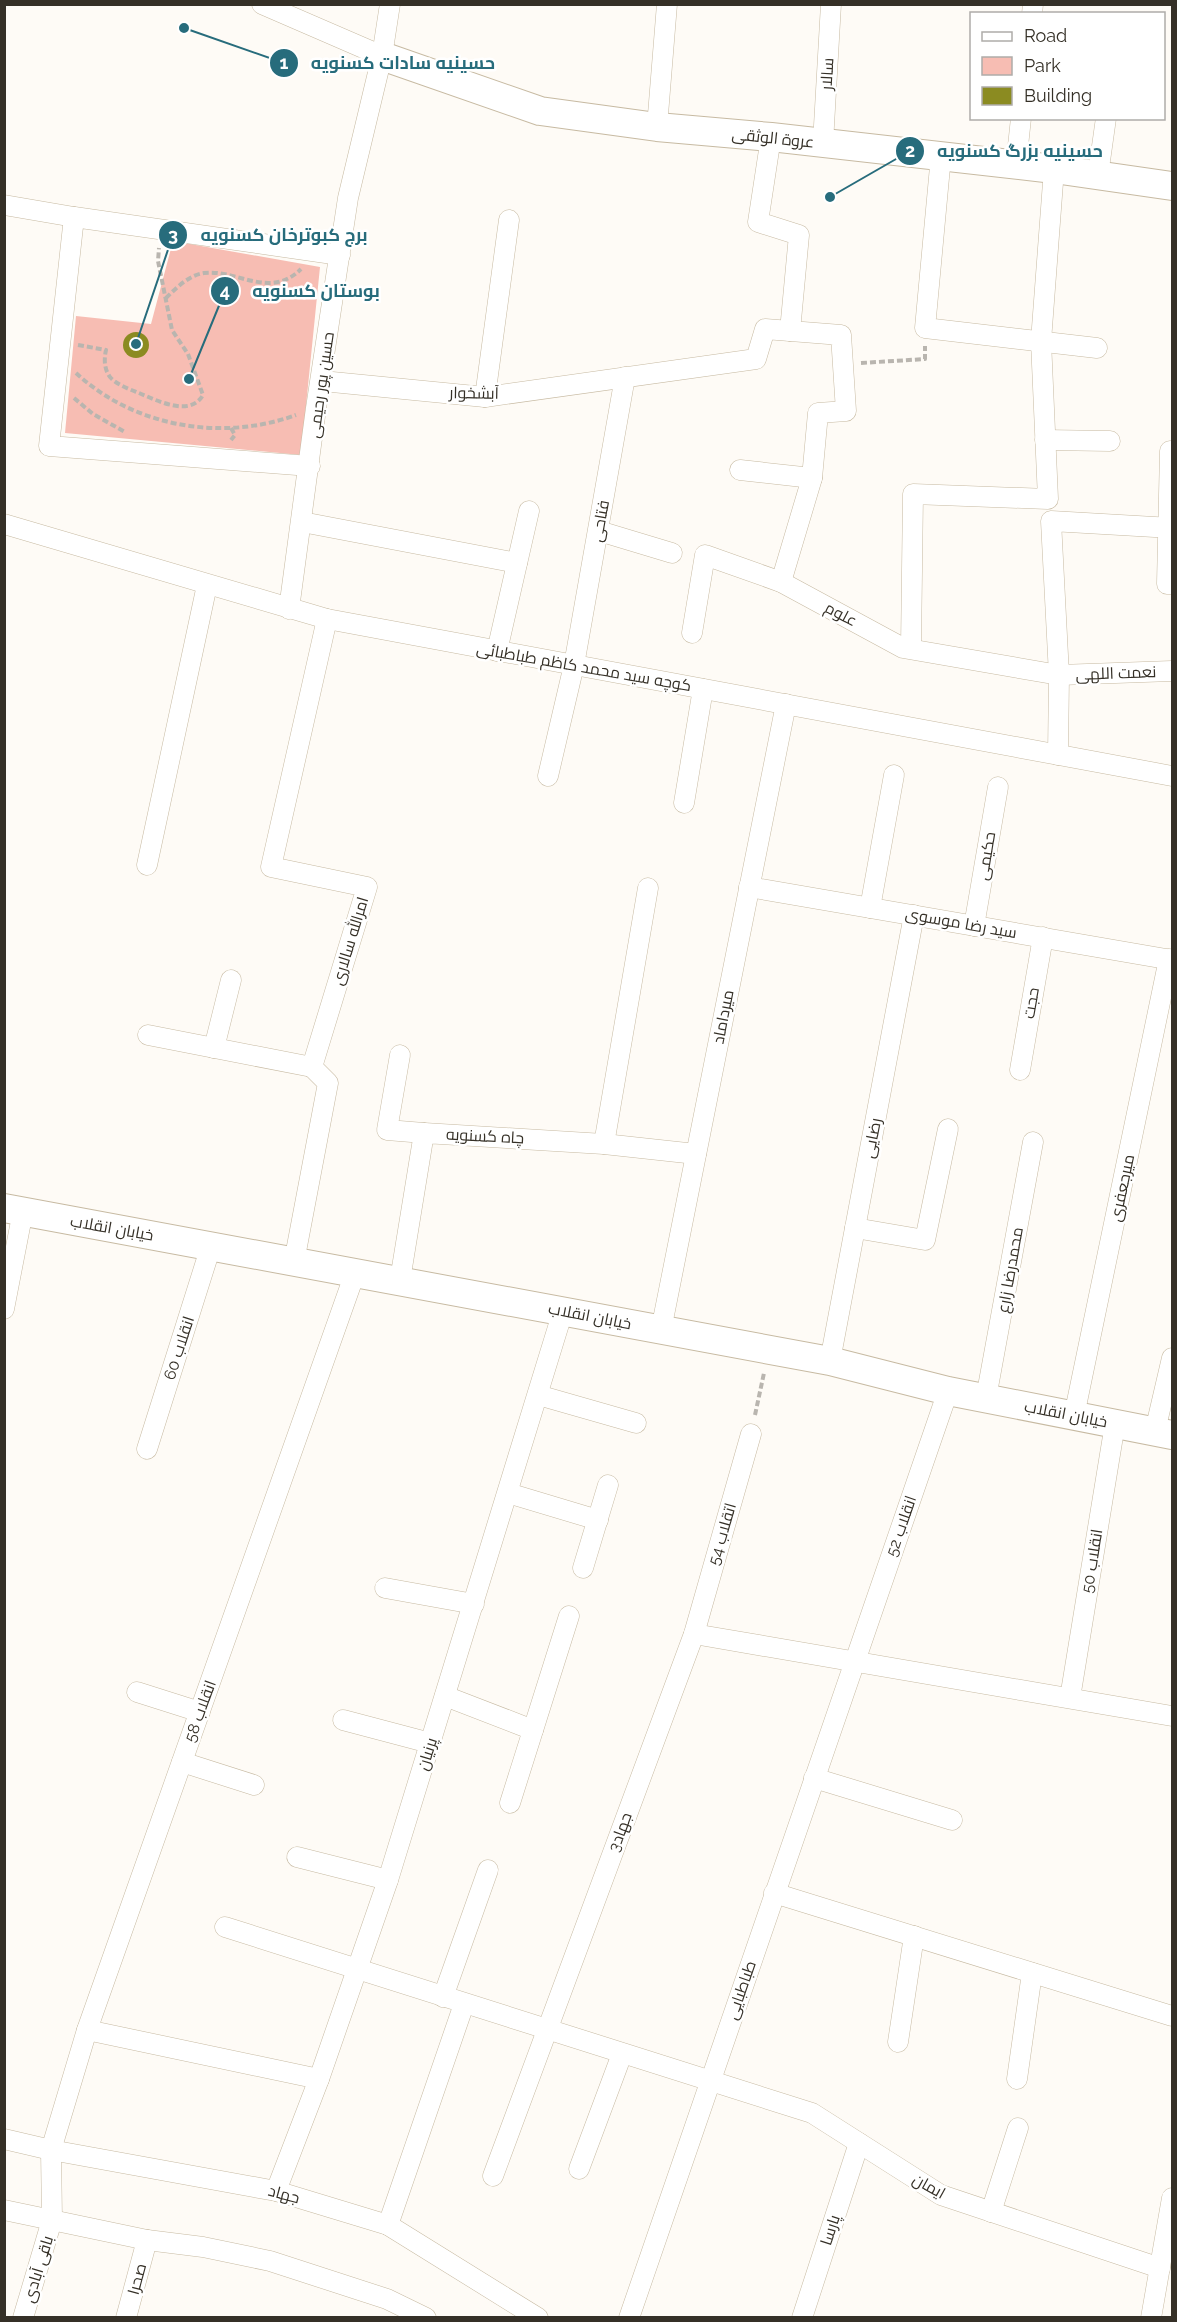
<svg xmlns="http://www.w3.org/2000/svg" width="1177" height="2322" font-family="Raleway,Cairo,sans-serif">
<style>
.green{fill:#f7bdb3}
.building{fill:#8b8b21}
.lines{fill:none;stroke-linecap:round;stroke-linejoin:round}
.street-casing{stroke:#c7baa2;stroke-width:21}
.secondary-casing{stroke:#c7baa2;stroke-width:30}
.path{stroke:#b9b5af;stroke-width:4;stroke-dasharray:6 3;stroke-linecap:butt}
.street{stroke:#fff;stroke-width:20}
.secondary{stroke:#fff;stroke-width:28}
.labels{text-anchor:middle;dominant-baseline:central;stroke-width:5;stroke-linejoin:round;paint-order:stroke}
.street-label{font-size:16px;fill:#353027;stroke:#fff}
.leader{fill:none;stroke:#276c7c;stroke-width:2}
.callout-dot{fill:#276c7c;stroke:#fff;stroke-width:2}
.mark-label{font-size:18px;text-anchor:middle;font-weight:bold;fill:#fff}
.callout-label{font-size:18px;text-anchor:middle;font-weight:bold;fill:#276c7c;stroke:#fff;stroke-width:5;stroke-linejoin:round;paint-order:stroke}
</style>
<rect width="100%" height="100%" fill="#fefbf6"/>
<!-- green -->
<path class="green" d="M173 241 320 267 301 455 65 433 76 316 151 324Z"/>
<!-- building -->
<circle class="building" cx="136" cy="345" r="13"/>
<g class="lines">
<defs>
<g id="street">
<path d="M262 4 382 56"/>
<path d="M1032 14 1033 4"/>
<path d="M657 127 667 4"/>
<path d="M771 137 758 222 799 235 790 331"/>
<path d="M823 143 831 4"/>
<path d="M941 156 925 328 1097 348"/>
<path d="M1016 165 1021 118"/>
<path d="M1098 175 1106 118"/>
<path d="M4 205 74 217"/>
<path d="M322 381 485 397 756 359 765 329 841 335 846 411 818 413 812 478 781 582"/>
<path d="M485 397 509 220"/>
<path d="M1045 440 1110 441"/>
<path d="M1170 451 1167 584H1172"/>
<path d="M310 466 49 446 74 217 340 255"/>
<path d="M740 470 812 478"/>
<path d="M302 522 517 563"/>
<path d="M4 524 327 619 1172 776"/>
<path d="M599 531 672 553"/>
<path d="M289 609 316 408 348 198 382 56 390 4"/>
<path d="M692 633 705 555 781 582 903 648 1059 675 1172 671"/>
<path d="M911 648 913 494 1048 499 1041 341 1054 169"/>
<path d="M497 651 529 511"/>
<path d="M1058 755 1059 675 1051 521 1172 528"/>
<path d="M548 776 574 665 625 377"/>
<path d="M684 803 703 689"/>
<path d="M147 865 207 585"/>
<path d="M749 887 1172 960"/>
<path d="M870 908 894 775"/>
<path d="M974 926 998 787"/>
<path d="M148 1035 312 1067"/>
<path d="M214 1048 231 980"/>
<path d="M400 1055 387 1130 424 1133"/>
<path d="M1020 1070 1043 937"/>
<path d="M604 1144 648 888"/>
<path d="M855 1228 925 1240 948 1129"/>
<path d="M294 1262 328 1083 312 1067 367 887 271 867 327 619"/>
<path d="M400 1280 424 1133 604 1144 696 1154"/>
<path d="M4 1309 23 1211"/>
<path d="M661 1330 786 704"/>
<path d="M830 1361 914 915"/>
<path d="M538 1395 636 1423"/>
<path d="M986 1398 1033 1142"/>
<path d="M1074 1416 1169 959"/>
<path d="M1155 1431 1172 1358"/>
<path d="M147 1449 211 1246"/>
<path d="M508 1493 598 1520"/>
<path d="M583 1568 608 1485"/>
<path d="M385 1588 474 1604"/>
<path d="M694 1634 1172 1716"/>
<path d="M137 1692 200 1712"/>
<path d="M445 1696 533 1730"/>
<path d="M1070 1698 1115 1424"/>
<path d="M343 1720 430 1743"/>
<path d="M182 1762 254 1785"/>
<path d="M814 1778 952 1820"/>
<path d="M510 1803 569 1616"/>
<path d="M297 1857 388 1880"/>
<path d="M774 1893 1172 2016"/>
<path d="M225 1927 812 2113 941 2195 1160 2268"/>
<path d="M443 1997 488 1870"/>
<path d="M87 2030 319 2079"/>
<path d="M898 2042 914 1936"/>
<path d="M1017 2079 1032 1973"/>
<path d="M4 2139 51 2150 276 2191 388 2225 538 2318"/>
<path d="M579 2169 622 2054"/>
<path d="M493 2176 694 1634 751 1434"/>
<path d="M276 2191 319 2079 388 1880 563 1311"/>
<path d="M4 2210 147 2240 203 2247 270 2261 387 2299 426 2318"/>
<path d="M991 2212 1018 2128"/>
<path d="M388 2225 464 2004"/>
<path d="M23 2318 52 2220 51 2150 87 2030 355 1273"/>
<path d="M126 2318 147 2240"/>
<path d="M629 2318 948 1391"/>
<path d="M802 2318 859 2143"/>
<path d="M1151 2318 1172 2198"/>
</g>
<g id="secondary">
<path d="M382 56 540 111 657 127 771 137 1054 169 1172 186"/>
<path d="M4 1208 830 1361 948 1391 1172 1435"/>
</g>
</defs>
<!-- street casing -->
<use href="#street" class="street-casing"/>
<!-- secondary casing -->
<use href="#secondary" class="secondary-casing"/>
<!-- path -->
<g class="path">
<path d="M166 298C176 288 189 275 204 273 237 269 270 300 301 269"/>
<path d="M78 345 106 350C104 359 104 369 110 377 117 385 129 389 139 393 156 400 190 418 203 395L188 354 172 330 158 261 159 248"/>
<path d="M861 363 925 359V346"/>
<path d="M76 373C134 427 222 442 296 415"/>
<path d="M74 398 93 414 125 432"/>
<path d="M231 428 235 435 231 440"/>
<path d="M755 1415 764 1373"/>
</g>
<!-- street -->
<use href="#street" class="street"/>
<!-- secondary -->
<use href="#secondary" class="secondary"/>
</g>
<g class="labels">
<!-- street labels -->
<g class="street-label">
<text transform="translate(827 74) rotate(-87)">سالار</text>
<text transform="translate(773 138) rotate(6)">عروة الوثقی</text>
<text transform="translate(321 385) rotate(-82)">حسین پور رحیمی</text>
<text transform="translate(474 393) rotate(1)">آبشخوار</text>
<text transform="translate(600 521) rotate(-80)">فتاحی</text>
<text transform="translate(841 614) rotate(28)">علوم</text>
<text transform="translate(584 667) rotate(10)">کوچه سید محمد کاظم طباطبائی</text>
<text transform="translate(1116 673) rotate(-2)">نعمت اللهی</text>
<text transform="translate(986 856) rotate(-81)">حکیمی</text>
<text transform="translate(961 923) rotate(10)">سید رضا موسوی</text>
<text transform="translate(350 941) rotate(-73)">امرالله سالاری</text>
<text transform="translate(1031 1003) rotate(-80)">حجت</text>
<text transform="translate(723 1017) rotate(-79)">میرداماد</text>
<text transform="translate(485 1136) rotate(3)">چاه کسنویه</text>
<text transform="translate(872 1138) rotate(-79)">رضایی</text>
<text transform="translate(1122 1188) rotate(-78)">میرجعفری</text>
<text transform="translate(112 1228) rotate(10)">خیابان انقلاب</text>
<text transform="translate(1010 1270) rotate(-80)">محمدرضا زارع</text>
<text transform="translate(590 1316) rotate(11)">خیابان انقلاب</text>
<text transform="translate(179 1348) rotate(-72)">انقلاب 60</text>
<text transform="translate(1066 1414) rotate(11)">خیابان انقلاب</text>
<text transform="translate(901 1526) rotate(-71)">انقلاب 52</text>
<text transform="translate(722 1534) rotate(-74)">اتقلاب 54</text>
<text transform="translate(1092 1561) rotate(-81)">انقلاب 50</text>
<text transform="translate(200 1711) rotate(-70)">انقلاب 58</text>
<text transform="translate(427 1754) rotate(-73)">پرنیان</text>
<text transform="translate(620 1832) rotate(-70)">جهاد3</text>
<text transform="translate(741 1990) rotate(-71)">طباطبایی</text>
<text transform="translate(929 2186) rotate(29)">ایمان</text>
<text transform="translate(284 2194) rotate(15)">جهاد</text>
<text transform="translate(830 2230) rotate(-72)">پارسا</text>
<text transform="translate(38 2269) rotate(-73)">باقی آبادی</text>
<text transform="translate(137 2279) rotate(-75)">صحرا</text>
</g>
</g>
<!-- callouts -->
<path class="leader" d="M184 28L284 63M830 197L910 151M136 344L173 235M189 379L225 291"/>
<g class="callout-dot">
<circle cx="184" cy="28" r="6"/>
<circle cx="830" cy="197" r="6"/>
<circle cx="136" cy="344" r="6"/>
<circle cx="189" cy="379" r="6"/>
<circle cx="284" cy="63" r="15"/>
<circle cx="910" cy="151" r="15"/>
<circle cx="173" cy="235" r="15"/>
<circle cx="225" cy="291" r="15"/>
</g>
<g class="mark-label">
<text x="284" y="69">1</text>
<text x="910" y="157">2</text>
<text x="173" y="241">3</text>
<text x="225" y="297">4</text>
</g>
<g class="callout-label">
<text x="403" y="69">حسینیه سادات کسنویه</text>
<text x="1020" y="157">حسینیه بزرگ کسنویه</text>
<text x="284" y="241">برج کبوترخان کسنویه</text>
<text x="316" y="297">بوستان کسنویه</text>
</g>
<!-- border -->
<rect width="1177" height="2322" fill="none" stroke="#353027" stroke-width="12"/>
<!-- legend -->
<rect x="970" y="12" width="195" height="108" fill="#ffffff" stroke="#aeaca9" stroke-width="1.5"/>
<rect x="982" y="32" width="30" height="9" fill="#ffffff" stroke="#aeaca9" stroke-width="1.5"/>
<text x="1024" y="42" font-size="18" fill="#353027">Road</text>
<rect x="982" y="57" width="30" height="18" fill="#f7bdb3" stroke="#aeaca9" stroke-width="1.5"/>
<text x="1024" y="72" font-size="18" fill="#353027">Park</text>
<rect x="982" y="87" width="30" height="18" fill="#8b8b21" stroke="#aeaca9" stroke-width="1.5"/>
<text x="1024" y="102" font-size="18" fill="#353027">Building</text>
</svg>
